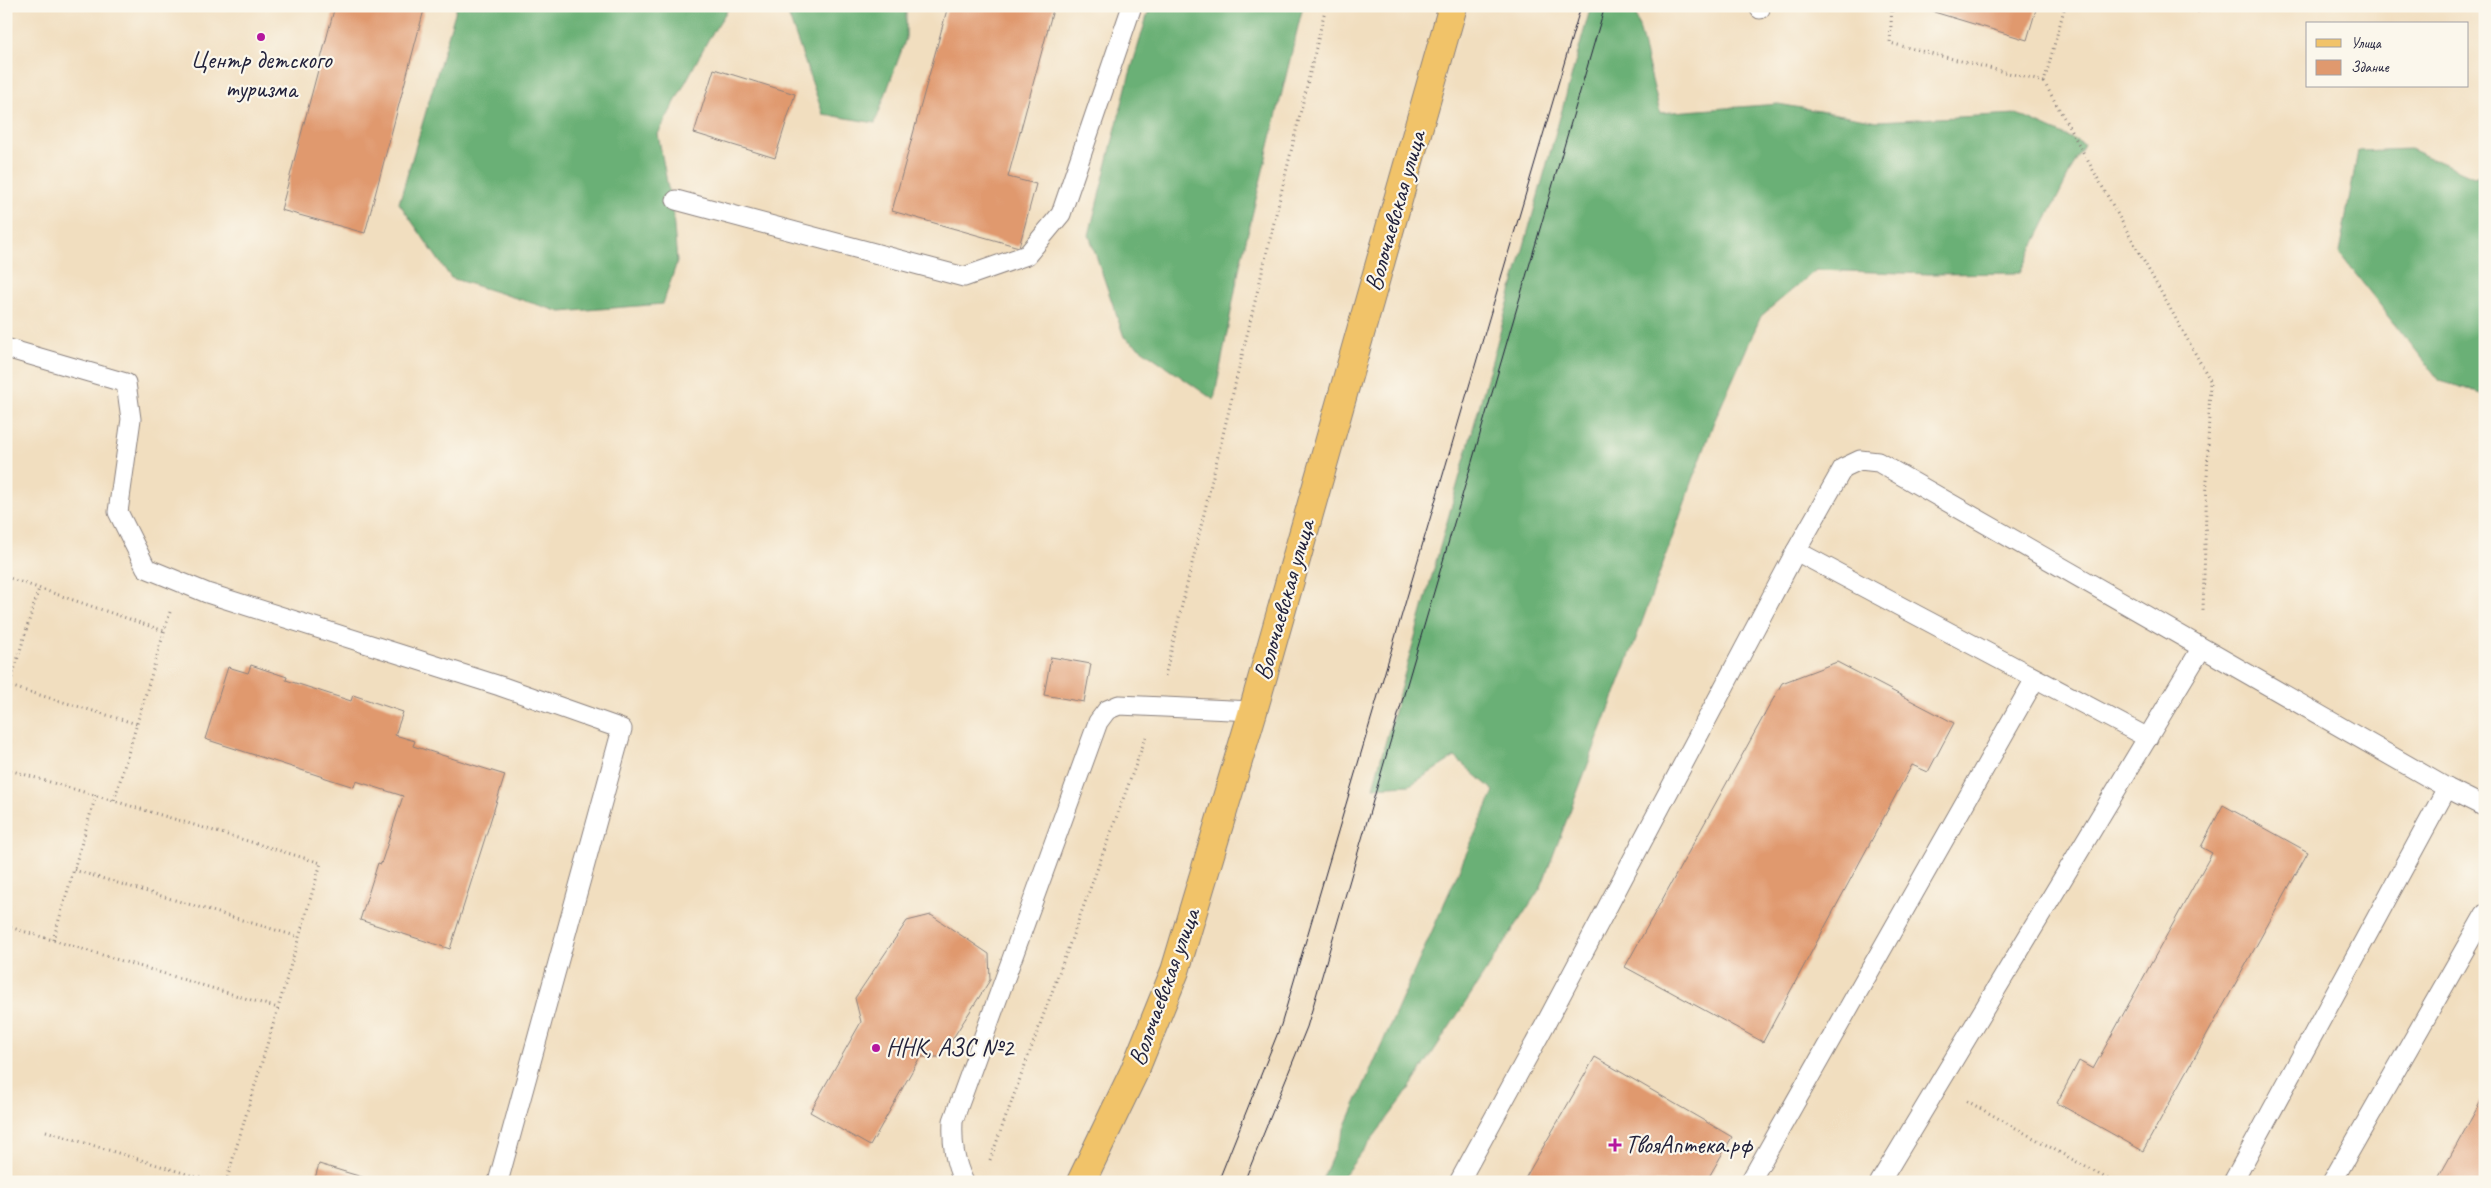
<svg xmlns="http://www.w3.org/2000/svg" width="2491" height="1188" font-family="Caveat,sans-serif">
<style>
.forest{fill:#6bb076;stroke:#466958}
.building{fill:#e0996e}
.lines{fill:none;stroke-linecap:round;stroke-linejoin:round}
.service-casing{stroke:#8a807d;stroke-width:21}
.primary-casing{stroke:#8a807d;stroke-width:30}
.path{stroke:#8a807d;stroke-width:3;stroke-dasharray:1 4;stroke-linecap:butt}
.service{stroke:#fff;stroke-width:19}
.primary{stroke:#f1c369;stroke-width:28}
.tram{stroke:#22223b;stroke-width:1}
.poi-dot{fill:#b5179e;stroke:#fbf7ec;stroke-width:2}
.labels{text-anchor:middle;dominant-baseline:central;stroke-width:4.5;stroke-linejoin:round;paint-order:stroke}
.poi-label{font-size:25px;fill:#22223b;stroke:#fbf7ec;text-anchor:start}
.street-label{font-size:25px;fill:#22223b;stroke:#fbf7ec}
</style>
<rect width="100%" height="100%" fill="#fbf7ec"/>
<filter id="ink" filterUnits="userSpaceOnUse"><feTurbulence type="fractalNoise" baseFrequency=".02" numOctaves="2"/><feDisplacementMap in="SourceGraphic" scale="10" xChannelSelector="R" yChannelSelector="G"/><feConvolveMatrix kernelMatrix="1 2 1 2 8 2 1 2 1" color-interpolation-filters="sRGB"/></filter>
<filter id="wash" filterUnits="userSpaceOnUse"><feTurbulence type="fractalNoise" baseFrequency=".0096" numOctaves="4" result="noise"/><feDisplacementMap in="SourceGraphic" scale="20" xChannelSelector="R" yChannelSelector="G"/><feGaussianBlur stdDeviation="1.12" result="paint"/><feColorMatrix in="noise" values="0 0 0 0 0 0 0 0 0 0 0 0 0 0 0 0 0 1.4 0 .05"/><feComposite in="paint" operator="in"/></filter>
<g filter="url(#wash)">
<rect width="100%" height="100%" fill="#f1debf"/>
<!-- forest -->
<g class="forest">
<path d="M457 6H730L708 40 658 134 673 215 677 262 663 304 561 312 451 278 399 203Z"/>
<path d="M789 6H906V38L875 123 823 114 787 11Z"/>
<path d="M1150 6H1303L1240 265 1214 400 1124 337 1089 235 1128 80Z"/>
<path d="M1591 6H1634L1660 113 1778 104 1878 121 2017 114 2084 144 2020 273 1930 274 1816 270 1761 316 1713 424 1637 636 1541 887 1403 1098 1339 1182H1321L1494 791 1455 757 1410 785 1373 787Z"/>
<path d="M2410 149 2474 177 2485 172V394L2440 381 2339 253 2358 151Z"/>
</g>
<g id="blocks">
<!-- building -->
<g class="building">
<path d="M335 6H425L365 233 281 210Z"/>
<path d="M948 6H1054L1008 177 1036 184 1019 247 892 211Z"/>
<path d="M1936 6H2037L2027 40 1934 12Z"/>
<path d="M2195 6H2223V7L2197 12Z"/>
<path d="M714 69 795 94 775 158 694 133Z"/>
<path d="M1051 657 1091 664 1084 702 1044 695Z"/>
<path d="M1837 662 1954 723 1928 772 1912 765 1763 1042 1625 967 1782 683Z"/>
<path d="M251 665 287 677 286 680 351 701 353 695 403 712 395 735 415 741 413 746 505 775 450 949 360 920 378 863 381 864 403 796 356 781 354 787 205 739 228 667 248 673Z"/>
<path d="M2223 805 2308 852 2143 1151 2057 1103 2079 1061 2093 1069 2212 853 2201 847Z"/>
<path d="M931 915 989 954 990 980 941 1057H920L870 1146 810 1112 861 1022 855 998 907 921Z"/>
<path d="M1595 1057 1732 1137 1706 1182H1695L1690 1179 1688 1182H1523Z"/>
<path d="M2485 1094V1182H2436Z"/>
<path d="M319 1164 375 1181V1182H314Z"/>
</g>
</g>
</g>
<g filter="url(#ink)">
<use href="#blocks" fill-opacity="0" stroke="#8a807d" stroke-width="1"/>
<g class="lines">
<defs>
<g id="service">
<path d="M1760 9V6"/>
<path d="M676 200 964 277 1027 255 1061 214 1132 6"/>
<path d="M6 348 126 383 131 419 118 512 146 568 207 593 500 686 622 729 498 1182"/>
<path d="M1796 551 2148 738"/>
<path d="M2447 788 2485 807"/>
<path d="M964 1182C954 1161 952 1143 953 1121L1098 722 1107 710 1119 705 1253 711"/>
<path d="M1459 1182 1546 1023 1796 551 1843 468 1860 460 1878 462 2447 788 2233 1182"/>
<path d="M1750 1182 2035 679"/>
<path d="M1880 1182 2201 649"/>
<path d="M2332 1182 2485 914"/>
</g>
<path id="primary" d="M1081 1182 1134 1072 1175 971 1253 711 1453 6"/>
</defs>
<!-- service casing -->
<use href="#service" class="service-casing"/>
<!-- primary casing -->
<use href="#primary" class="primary-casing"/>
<!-- path -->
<g class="path">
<path d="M1892 6 1890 43 2044 82 2065 6"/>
<path d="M2044 82 2210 380 2203 610"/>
<path d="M6 577 164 631"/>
<path d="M170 612 114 801 321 863 278 1008"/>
<path d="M1165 676 1326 6"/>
<path d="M6 685 137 724"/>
<path d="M6 697 39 588"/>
<path d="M6 769 114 801"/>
<path d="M74 870 299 937"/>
<path d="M6 926 278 1008 226 1182"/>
<path d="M53 940 96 795"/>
<path d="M1967 1101 2113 1182"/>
<path d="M46 1131 213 1182"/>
<path d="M990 1160 1146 737"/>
</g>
<!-- service -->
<use href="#service" class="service"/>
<!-- primary -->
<use href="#primary" class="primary"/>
<!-- tram -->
<g class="tram">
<path d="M1218 1182 1281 1025 1581 6"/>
<path d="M1244 1182 1307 1027 1605 6"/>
</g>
</g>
</g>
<!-- markers -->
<g class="poi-dot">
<circle cx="261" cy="37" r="5"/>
<circle cx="876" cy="1048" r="5"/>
<path d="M1612.5 1137.5h5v5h5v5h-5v5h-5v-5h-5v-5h5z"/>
</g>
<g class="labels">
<!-- poi labels -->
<g class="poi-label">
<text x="261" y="60" text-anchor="middle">Центр детского<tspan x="261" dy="29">туризма</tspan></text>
<text x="886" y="1048">ННК, АЗС №2</text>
<text x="1625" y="1145">ТвояАптека.рф</text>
</g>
<!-- street labels -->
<g class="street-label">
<text transform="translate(1395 211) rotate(-74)">Волочаевская улица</text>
<text transform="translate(1284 600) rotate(-74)">Волочаевская улица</text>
<text transform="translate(1164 987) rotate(-70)">Волочаевская улица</text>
</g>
</g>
<!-- margin -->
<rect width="2491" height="1188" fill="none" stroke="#fbf7ec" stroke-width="25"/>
<!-- legend -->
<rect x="2306" y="22" width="162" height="65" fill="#fbf7ec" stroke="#a4a2a5"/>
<rect x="2316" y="39" width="25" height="8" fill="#f1c369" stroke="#a4a2a5"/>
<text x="2351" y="48" font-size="15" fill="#22223b">Улица</text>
<rect x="2316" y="60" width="25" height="15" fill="#e0996e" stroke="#a4a2a5"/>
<text x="2351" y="72" font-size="15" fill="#22223b">Здание</text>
</svg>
